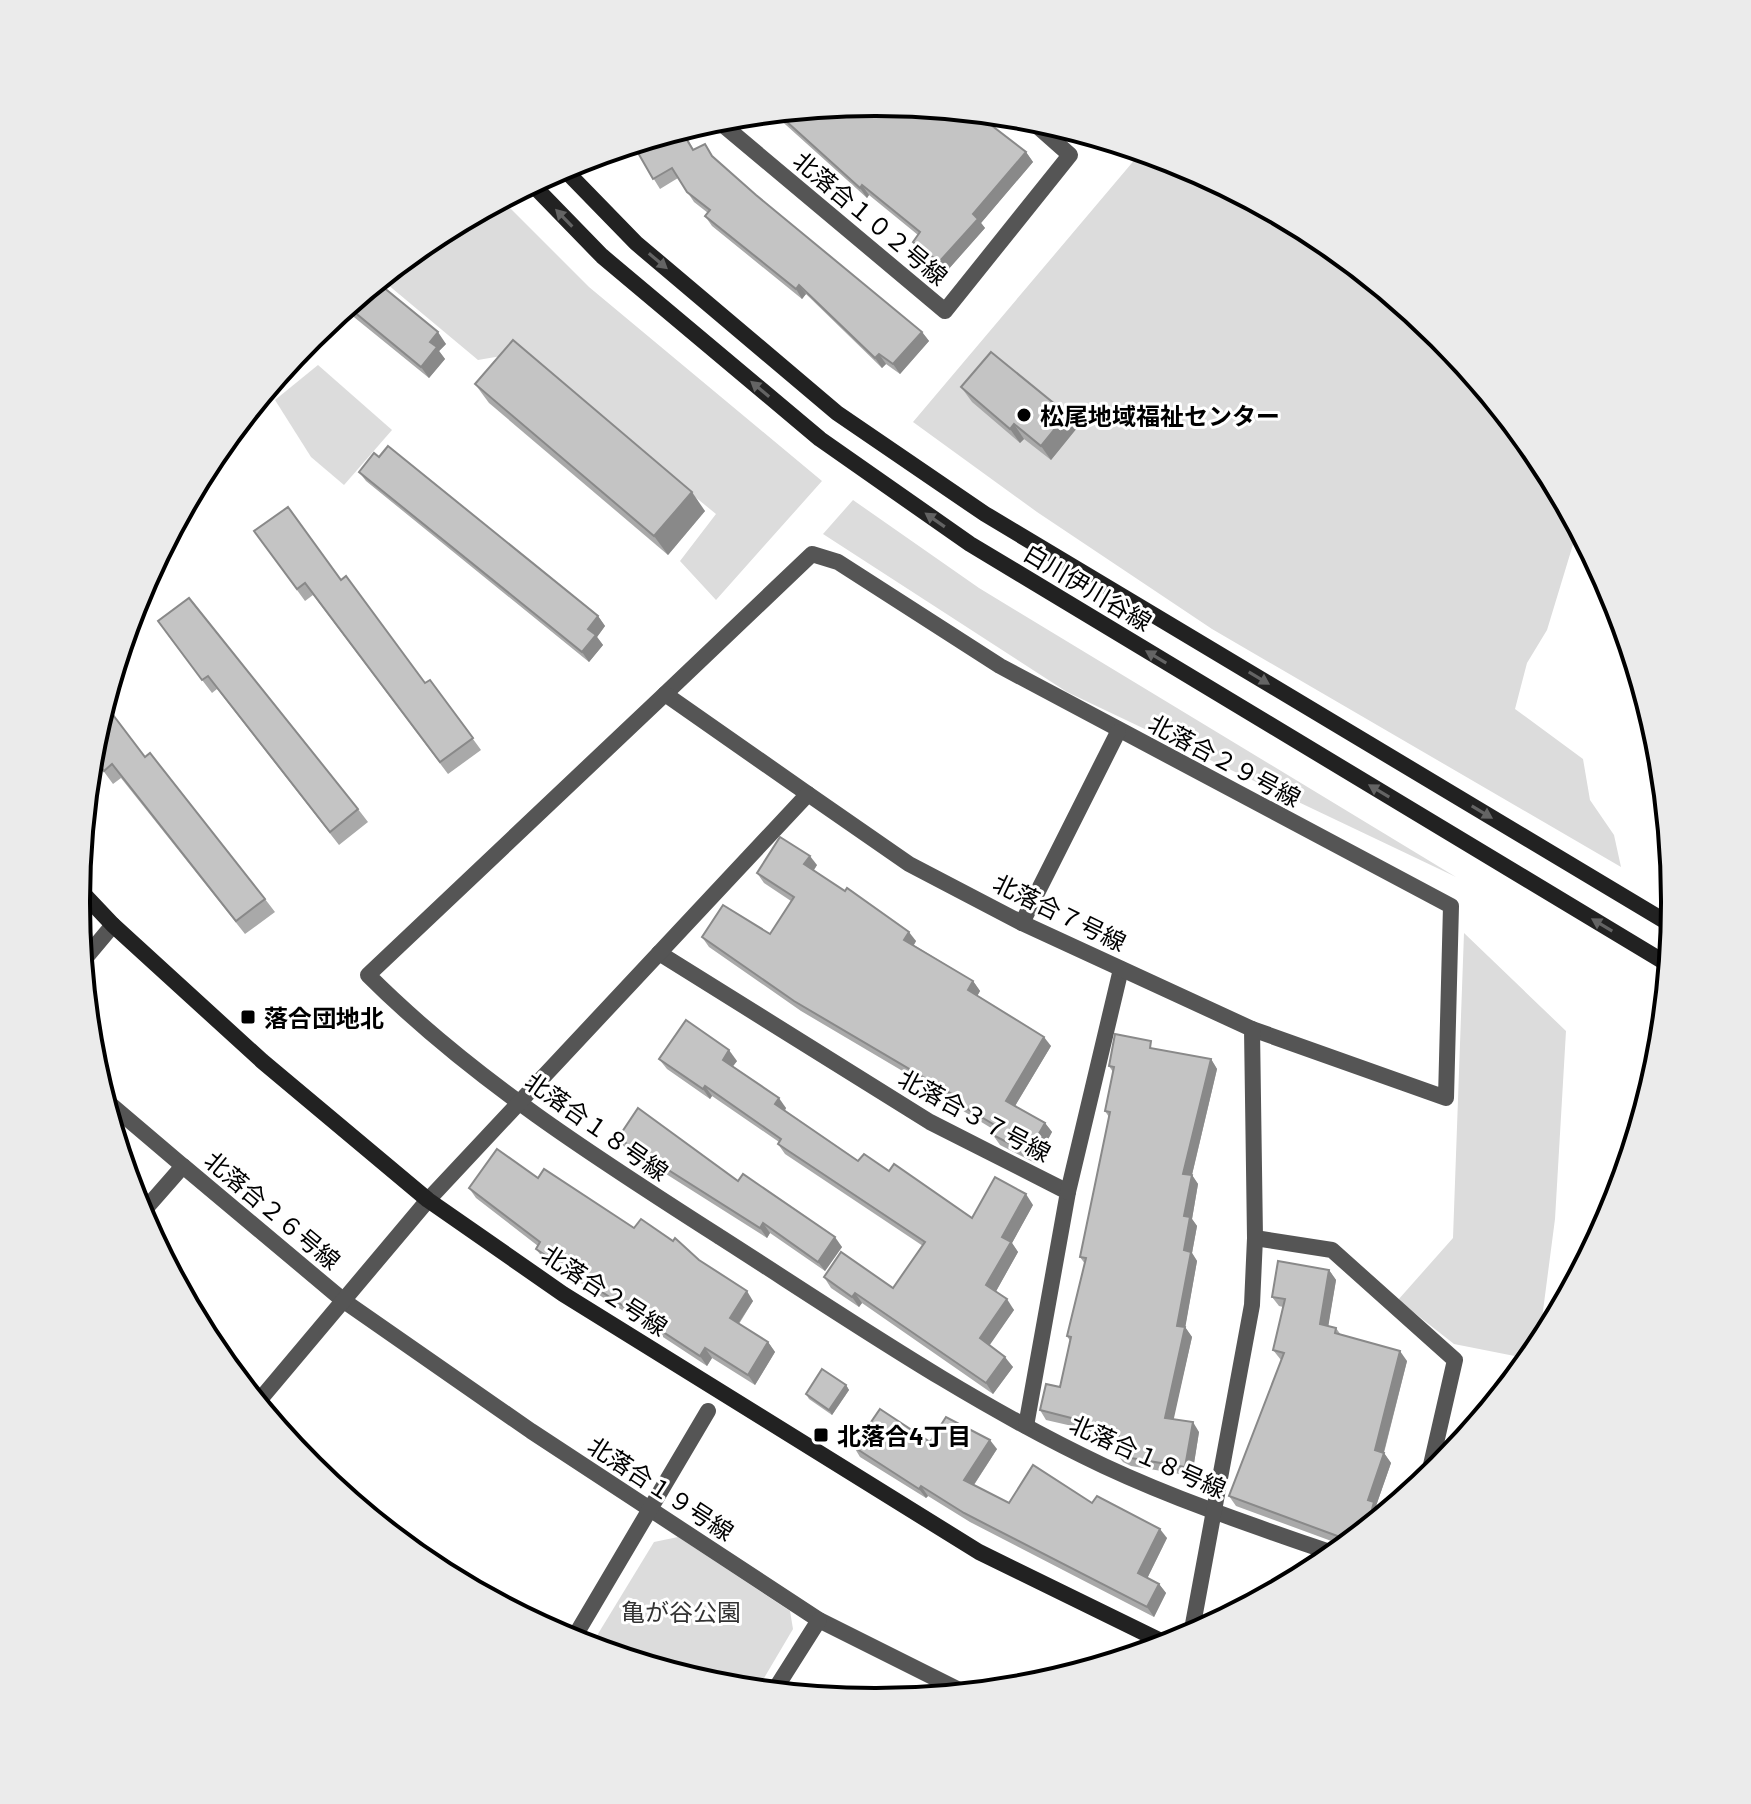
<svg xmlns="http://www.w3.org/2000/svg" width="1751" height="1804" font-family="Barlow,'Noto Sans JP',sans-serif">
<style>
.green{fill:#dcdcdc}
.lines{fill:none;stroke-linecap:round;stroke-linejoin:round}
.street{stroke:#555;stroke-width:16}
.secondary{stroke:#222;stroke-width:16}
.wall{fill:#a9a9a9}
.shaded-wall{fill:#898989}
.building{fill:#c4c4c4;stroke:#898989;stroke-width:2}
.oneway{fill:#646464}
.poi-dot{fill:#000;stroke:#fff;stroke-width:3}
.labels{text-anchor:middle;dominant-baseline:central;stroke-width:6;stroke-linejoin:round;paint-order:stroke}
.street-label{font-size:24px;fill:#000;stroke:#fff}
.poi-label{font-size:24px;font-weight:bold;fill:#000;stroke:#fff;text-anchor:start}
.park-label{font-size:24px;fill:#333;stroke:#fff}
.rim{fill:none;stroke:#000;stroke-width:4}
</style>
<rect width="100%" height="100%" fill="#fff"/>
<!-- green -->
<g class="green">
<path d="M1142 151 1182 164 1320 238 1441 337 1541 458 1578 528 1547 630 1527 663 1515 709 1583 759 1590 800 1614 835 1621 867 1212 629 1037 512 913 422Z"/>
<path d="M502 200 589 287 822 481 716 600 680 561 716 514 519 353 478 360 381 279 432 237Z"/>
<path d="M318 365 392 430 344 485 311 457 275 400Z"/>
<path d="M853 500 979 588 1456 877 1067 692 823 534Z"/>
<path d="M1464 933 1566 1031 1555 1219 1538 1349 1530 1359 1454 1344 1398 1300 1453 1238Z"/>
<path d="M678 1537 790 1611 793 1629 757 1690 719 1686 590 1647 654 1542Z"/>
</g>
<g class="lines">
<!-- street -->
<g class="street">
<path d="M716 119 945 311 1070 155 1027 117"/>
<path d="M665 694 812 554 838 562 1000 666 1451 906 1446 1098 1252 1029"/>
<path d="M808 794 665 694 368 975C471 1078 598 1159 720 1237 845 1317 970 1403 1104 1466 1179 1501 1257 1527 1335 1554"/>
<path d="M1022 923 1118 732"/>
<path d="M659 953 930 1122 1068 1192 1026 1426"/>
<path d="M82 962 113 925"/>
<path d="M103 1098 183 1166"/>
<path d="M1068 1192 1121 969"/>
<path d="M140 1215 183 1166 344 1301 531 1431 819 1620 965 1693"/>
<path d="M1255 1238 1332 1250 1455 1360 1428 1478"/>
<path d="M257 1403 428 1200 808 794 909 864 1022 923 1252 1029 1255 1238 1252 1305 1191 1635"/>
<path d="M572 1641 708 1411"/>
<path d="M774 1691 819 1620"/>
</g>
<!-- secondary -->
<g class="secondary">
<path d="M562 167 636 243 837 413 985 514 1673 926"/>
<path d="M532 184 602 256 820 439 970 544 1669 965"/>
<path d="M77 887 113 925 262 1061 428 1200 563 1294 979 1552 1169 1645"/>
</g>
</g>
<!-- wall -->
<g class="wall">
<path d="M876 102 1026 152 1033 162 981 223 985 228 946 272 920 251 913 242 918 235 869 195 867 198 776 116 771 121 762 114Z"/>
<path d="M682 129 694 150 714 158 756 195 922 332 929 341 900 374 886 364 882 368 806 294 802 299 712 226 705 216 708 213 694 202 678 178 660 189 634 147 631 149 629 145Z"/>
<path d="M377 282 446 344 439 351 445 359 429 378 344 309Z"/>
<path d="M475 384 705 511 668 555 489 403Z"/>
<path d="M961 387 1077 428 1051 460 1024 439 1020 443 972 402Z"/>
<path d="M359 472 598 616 605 626 597 637 603 645 589 662 366 481Z"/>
<path d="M254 531 341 580 425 683 430 680 481 750 448 774 313 595 305 601Z"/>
<path d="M167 634 358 809 368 822 339 845 217 689 212 693Z"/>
<path d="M1638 674 1647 705 1644 703 1631 684Z"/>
<path d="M91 754 145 757 265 899 275 912 245 934 121 778 113 784Z"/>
<path d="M817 865 814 870 916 941 914 945 973 981 980 991 977 996 1051 1046 1015 1106 1045 1123 1052 1132 1035 1163 1000 1145 993 1135 996 1131 960 1109 955 1102 801 1011 709 947 702 937 770 934 791 901 764 883 757 873Z"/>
<path d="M1157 1049 1211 1059 1217 1069 1192 1175 1198 1184 1192 1219 1197 1226 1192 1253 1197 1261 1185 1327 1192 1337 1173 1419 1199 1432 1192 1476 1131 1466 1123 1462 1116 1453 1118 1444 1088 1438 1081 1428 1046 1420 1040 1410 1060 1387 1070 1341 1067 1336 1085 1264 1080 1257 1109 1117 1105 1111 1113 1072 1109 1066Z"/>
<path d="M659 1059 737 1061 733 1066 786 1108 785 1111 858 1161 889 1171 972 1218 1033 1205 1012 1243 1018 1252 996 1291 1014 1310 989 1345 1013 1367 993 1394 862 1303 859 1307 831 1288 824 1277 893 1288 923 1246 785 1154 778 1144 779 1142 712 1096 710 1099 667 1069Z"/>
<path d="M618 1138 738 1181 842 1247 825 1271 770 1233 767 1238 625 1148Z"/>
<path d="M538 1178 634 1228 699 1260 753 1301 739 1324 768 1342 775 1352 755 1385 712 1358 707 1366 543 1258 536 1249 538 1246 476 1198 469 1188Z"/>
<path d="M1329 1270 1336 1280 1328 1326 1336 1328 1341 1335 1407 1361 1384 1453 1391 1463 1376 1506 1381 1512 1379 1518 1345 1546 1236 1506 1229 1496 1281 1360 1273 1350 1283 1307 1279 1306 1272 1297Z"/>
<path d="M846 1385 849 1390 832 1415 809 1399 806 1394Z"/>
<path d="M930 1442 997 1449 974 1485 1009 1503H1092L1167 1538 1147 1578 1159 1584 1166 1593 1154 1617 970 1522 928 1496 926 1498 860 1457 854 1447Z"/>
</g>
<!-- shaded-wall -->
<g class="shaded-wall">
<path d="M765 113H773L776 116 771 121Z"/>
<path d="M1026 152 1033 162 981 223 985 228 946 272 939 262 973 214Z"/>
<path d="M862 185 869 195 867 198 860 188Z"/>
<path d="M799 285 806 294 802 299 796 289Z"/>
<path d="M438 332 446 344 439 351 445 359 429 378 421 367 430 342Z"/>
<path d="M922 332 929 341 900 374 893 364Z"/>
<path d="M879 354 886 364 882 368 875 358Z"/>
<path d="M1067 414 1077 428 1051 460 1041 446Z"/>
<path d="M1014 424 1024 439 1020 443 1010 429Z"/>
<path d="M692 492 705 511 668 555 654 536Z"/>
<path d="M598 616 605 626 597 637 603 645 589 662 582 652 588 629Z"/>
<path d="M810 856 817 865 811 874 804 864Z"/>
<path d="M909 932 916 941 911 949 904 940Z"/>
<path d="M973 981 980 991 975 1000 968 990Z"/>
<path d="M1044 1037 1051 1046 1012 1111 1006 1101Z"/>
<path d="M729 1050 737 1061 730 1070 723 1060Z"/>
<path d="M1211 1059 1217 1069 1190 1183 1183 1174Z"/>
<path d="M705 1086 712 1096 710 1099 703 1089Z"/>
<path d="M779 1098 786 1108 782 1114 775 1104Z"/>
<path d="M1045 1123 1052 1132 1035 1163 1028 1153Z"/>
<path d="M1192 1175 1198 1184 1192 1219 1197 1226 1192 1253 1197 1261 1185 1329V1327L1192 1337 1172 1427 1165 1418 1177 1326 1184 1250V1216Z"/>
<path d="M1026 1194 1033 1205 1012 1243 1018 1252 994 1295 986 1285 1002 1237Z"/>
<path d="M763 1223 770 1233 767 1238 760 1228Z"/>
<path d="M835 1237 842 1247 825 1271 818 1262Z"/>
<path d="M1329 1270 1336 1280 1327 1334 1320 1324Z"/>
<path d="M747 1291 753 1301 736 1327 730 1318Z"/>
<path d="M855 1293 862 1303 859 1307 852 1297Z"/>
<path d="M1007 1299 1014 1310 987 1349 980 1338Z"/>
<path d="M768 1342 775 1352 755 1385 748 1375Z"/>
<path d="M705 1348 712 1358 707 1366 700 1356Z"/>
<path d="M1400 1351 1407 1361 1383 1455 1384 1453 1391 1463 1376 1506 1381 1512 1379 1518 1372 1524 1369 1520 1368 1500 1375 1450Z"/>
<path d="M1005 1357 1013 1367 993 1394 986 1383Z"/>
<path d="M846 1385 849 1390 832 1415 829 1410Z"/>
<path d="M1193 1422 1199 1432 1192 1476 1185 1467Z"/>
<path d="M990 1440 997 1449 971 1489 964 1480Z"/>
<path d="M921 1486 928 1496 926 1498 919 1489Z"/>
<path d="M1160 1529 1167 1538 1145 1583 1138 1573Z"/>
<path d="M1159 1584 1166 1593 1154 1617 1147 1607Z"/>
</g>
<!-- building -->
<g class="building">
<path d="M876 102 974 112 1026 152 973 214 978 219 939 262 913 242 920 232 862 185 860 188 776 112Z"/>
<path d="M681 130 693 150 705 144 712 156 756 195 922 332 893 364 879 354 875 358 799 285 796 289 705 216 710 210 687 192 672 168 653 179 633 144Z"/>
<path d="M377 282 438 332 430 342 437 347 421 367 347 306Z"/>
<path d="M513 340 692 492 654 536 475 384Z"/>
<path d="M991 352 1067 414 1041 446 1014 424 1010 429 961 387Z"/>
<path d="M388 446 598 616 588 629 596 635 582 652 359 472 374 453 379 457Z"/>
<path d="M288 507 341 580 346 576 425 683 430 680 473 738 440 762 305 583 297 589 254 531Z"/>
<path d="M189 598 358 809 330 832 208 676 202 680 158 621Z"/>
<path d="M1638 674 1644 693 1631 684Z"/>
<path d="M104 703 145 757 150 753 265 899 236 921 112 764 104 771 91 753V746Z"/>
<path d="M780 837 810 856 804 864 845 891 847 888 909 932 904 940 973 981 968 990 1044 1037 1006 1101 1045 1123 1028 1153 993 1135 998 1127 953 1100 955 1096 794 1001 702 937 723 905 770 934 794 897 757 873Z"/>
<path d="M686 1020 729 1050 723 1060 779 1098 775 1104 858 1161 864 1154 889 1171 894 1164 972 1218 995 1177 1026 1194 1002 1237 1011 1242 986 1285 1007 1299 980 1338 1005 1357 986 1383 855 1293 852 1297 824 1277 841 1252 893 1288 925 1242 778 1144 781 1139 705 1086 703 1089 659 1059Z"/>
<path d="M1115 1034 1151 1041 1150 1048 1211 1059 1183 1174 1192 1175 1184 1216 1190 1217 1184 1250 1191 1252 1177 1326 1185 1327 1165 1418 1193 1422 1185 1467 1125 1457 1116 1453 1119 1436 1081 1429 1083 1421 1040 1410 1046 1384 1060 1387 1071 1337 1067 1336 1086 1258 1080 1257 1110 1112 1105 1111 1114 1067 1109 1066Z"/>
<path d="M638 1108 738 1181 743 1174 835 1237 818 1262 763 1223 760 1228 618 1138Z"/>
<path d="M497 1149 538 1178 544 1169 634 1228 641 1219 673 1241 675 1238 699 1260 747 1291 730 1318 768 1342 748 1375 705 1348 700 1356 536 1249 540 1242 469 1188Z"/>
<path d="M1278 1261 1329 1270 1320 1324 1336 1328 1335 1333 1400 1351 1375 1450 1384 1453 1368 1500 1374 1502 1369 1520 1375 1522 1351 1541 1229 1496 1284 1353 1273 1350 1285 1299 1272 1297Z"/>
<path d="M822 1369 846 1385 829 1410 806 1394Z"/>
<path d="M880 1409 930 1442 946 1417 990 1440 964 1480 1009 1503 1033 1465 1092 1503 1097 1496 1160 1529 1138 1573 1159 1584 1147 1607 964 1513 921 1486 919 1489 854 1447Z"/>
</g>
<!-- one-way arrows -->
<defs><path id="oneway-solid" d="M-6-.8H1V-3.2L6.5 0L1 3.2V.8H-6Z" transform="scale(2)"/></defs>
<g class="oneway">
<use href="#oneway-solid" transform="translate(564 218) rotate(-134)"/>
<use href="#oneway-solid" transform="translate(658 261) rotate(40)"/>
<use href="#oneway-solid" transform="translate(760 389) rotate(-140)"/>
<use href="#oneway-solid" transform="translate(935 520) rotate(-145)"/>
<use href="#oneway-solid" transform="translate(1156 657) rotate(-149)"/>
<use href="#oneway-solid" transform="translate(1259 678) rotate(31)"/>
<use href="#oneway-solid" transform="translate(1379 791) rotate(-149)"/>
<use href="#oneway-solid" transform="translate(1482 812) rotate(31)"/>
<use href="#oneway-solid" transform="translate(1602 925) rotate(-149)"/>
</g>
<!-- markers -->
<g class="poi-dot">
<circle cx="1024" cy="415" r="8"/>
<rect x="240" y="1009" width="16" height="16" rx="4"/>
<rect x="813" y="1427" width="16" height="16" rx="4"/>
</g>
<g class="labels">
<!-- street labels -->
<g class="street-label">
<text transform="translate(871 218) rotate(40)">北落合１０２号線</text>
<text transform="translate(1088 587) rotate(31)">白川伊川谷線</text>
<text transform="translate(1225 760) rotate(28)">北落合２９号線</text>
<text transform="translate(1060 912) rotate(26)">北落合７号線</text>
<text transform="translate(975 1115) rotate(28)">北落合３７号線</text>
<text transform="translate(597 1126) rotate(35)">北落合１８号線</text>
<text transform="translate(273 1210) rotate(40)">北落合２６号線</text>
<text transform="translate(605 1290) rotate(33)">北落合２号線</text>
<text transform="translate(1148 1456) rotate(24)">北落合１８号線</text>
<text transform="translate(661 1488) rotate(33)">北落合１９号線</text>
</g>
<!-- poi labels -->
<g class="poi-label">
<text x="1040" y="415">松尾地域福祉センター</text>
<text x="264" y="1017">落合団地北</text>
<text x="837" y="1435">北落合4丁目</text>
</g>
<!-- park labels -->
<g class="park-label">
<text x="681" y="1611">亀が谷公園</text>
</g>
</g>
<!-- crop -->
<path d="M0 0H1751V1804H0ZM875 116H876A785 785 0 0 1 1661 901V903A785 785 0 0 1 876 1688H875A785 785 0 0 1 90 903V901A785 785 0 0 1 875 116Z" fill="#ebebeb" fill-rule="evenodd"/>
<path class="rim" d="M875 116H876A785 785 0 0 1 1661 901V903A785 785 0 0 1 876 1688H875A785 785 0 0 1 90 903V901A785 785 0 0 1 875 116Z"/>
</svg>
